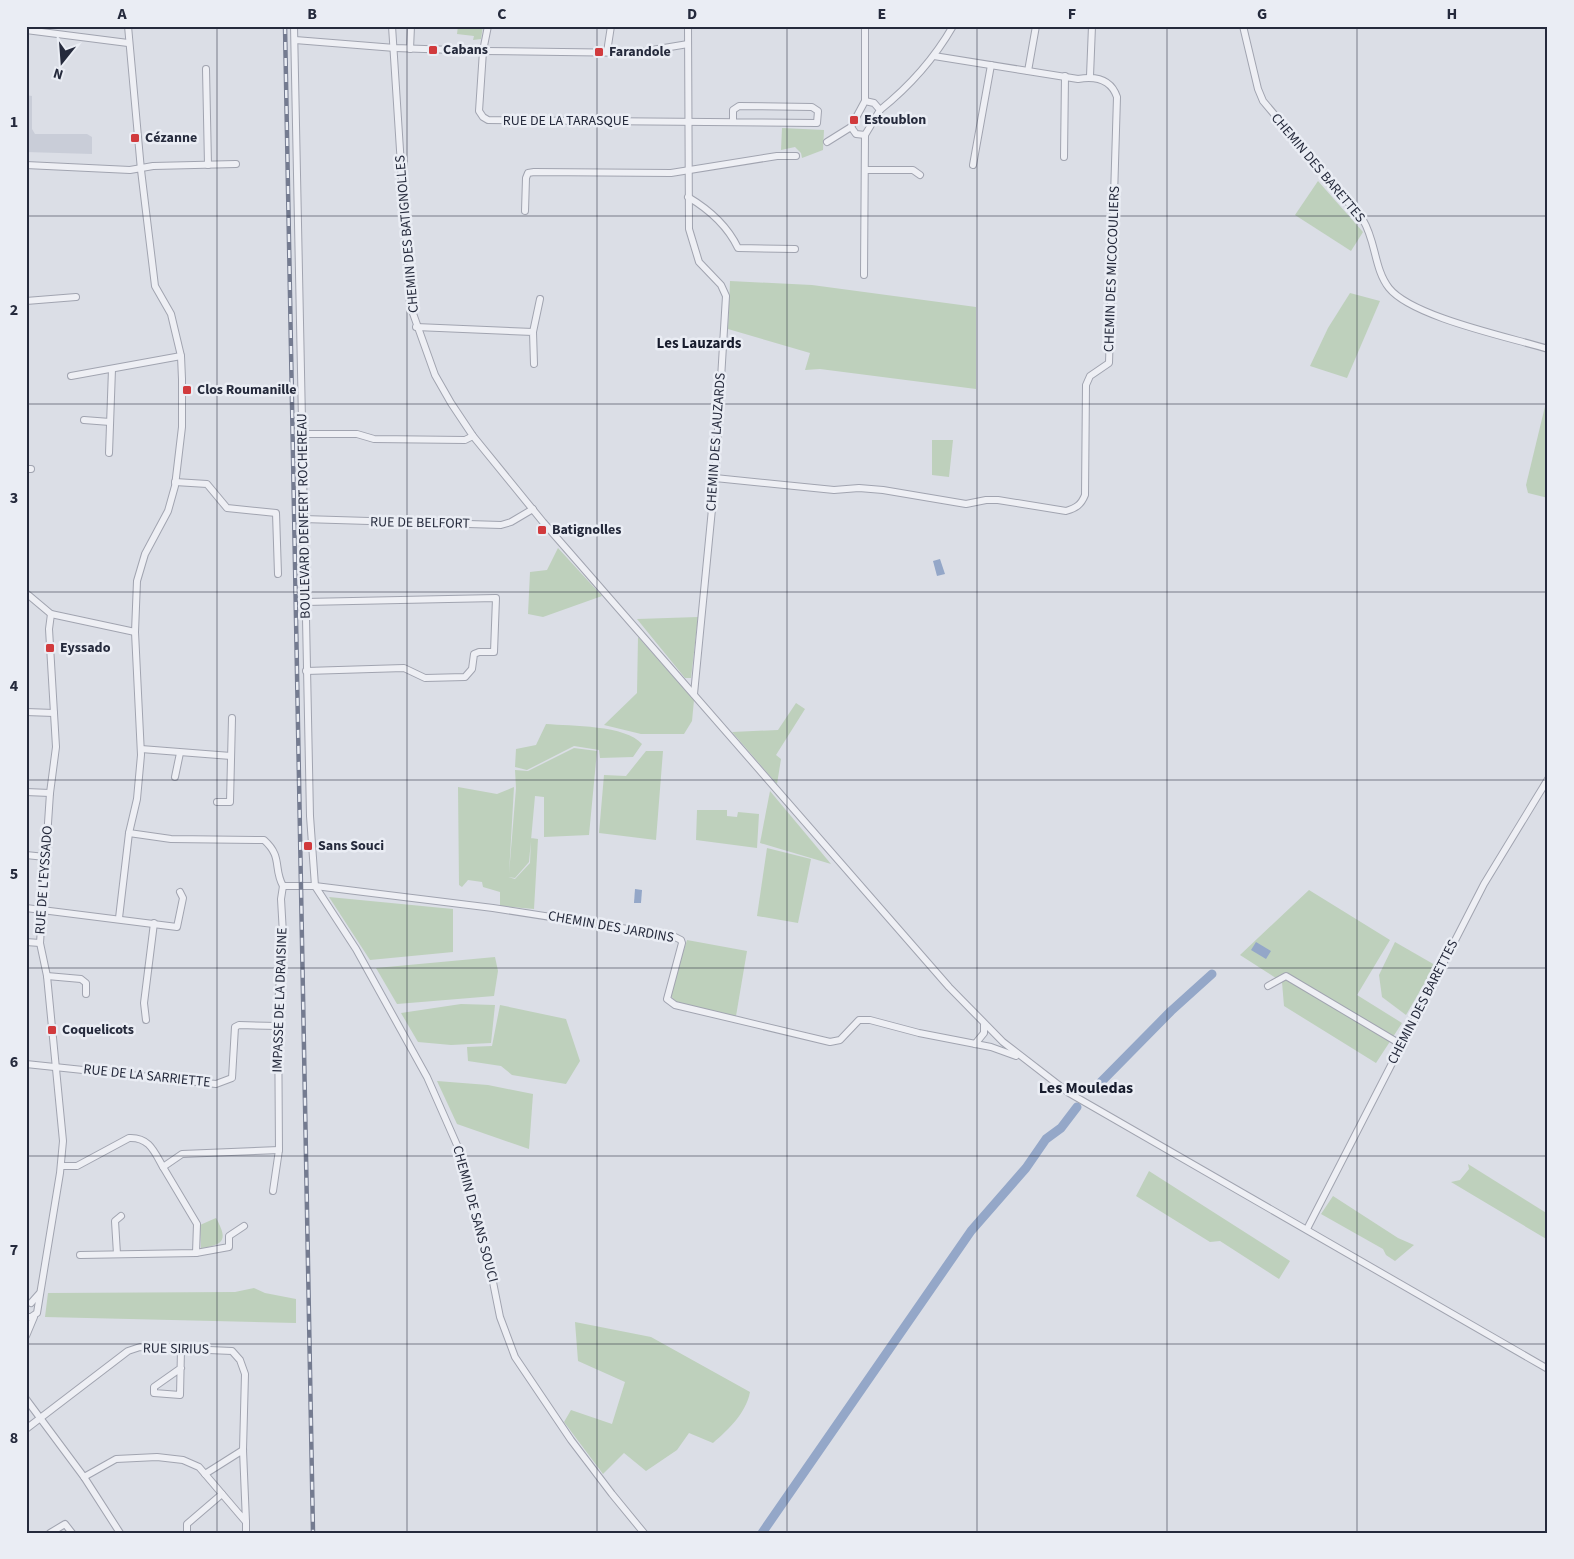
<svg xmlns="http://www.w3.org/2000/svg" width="1574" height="1559" font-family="'Source Sans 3',sans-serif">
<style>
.built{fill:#c9cdd8}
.green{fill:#bed0bc}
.water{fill:#94a7c8}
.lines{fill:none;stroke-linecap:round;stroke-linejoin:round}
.canal{stroke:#94a7c8;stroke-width:9}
.street-casing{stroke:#a1a4b0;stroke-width:8}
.street{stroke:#eeeff4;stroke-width:6}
.rail-casing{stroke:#747b90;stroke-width:4.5}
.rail{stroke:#eaedf4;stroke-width:2.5;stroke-dasharray:8;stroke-linecap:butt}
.grid{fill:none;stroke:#252a3c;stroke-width:1;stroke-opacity:0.55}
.poi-dot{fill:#d13a3d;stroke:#eaedf4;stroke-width:2}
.labels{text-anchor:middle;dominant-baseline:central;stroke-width:5;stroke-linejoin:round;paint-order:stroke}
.poi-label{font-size:14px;font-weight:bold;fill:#252a3c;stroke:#eaedf4;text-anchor:start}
.street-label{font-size:14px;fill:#252a3c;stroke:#eaedf4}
.neighbourhood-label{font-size:15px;font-weight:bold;fill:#171c2d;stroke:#eaedf4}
.quarter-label{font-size:16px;font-weight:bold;fill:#171c2d;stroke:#eaedf4}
.neatline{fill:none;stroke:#252a3c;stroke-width:2}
.grid-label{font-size:16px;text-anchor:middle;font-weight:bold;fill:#252a3c}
</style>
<rect width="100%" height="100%" fill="#dbdee6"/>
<!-- built -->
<path class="built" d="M26 95 32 96V129L35 134H87L92 137V154L26 152Z"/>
<!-- green -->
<g class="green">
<path d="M458 26H483L481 39 473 40 474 36 457 34Z"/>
<path d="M782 128 824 130 823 150 802 158 801 153 795 147 781 150Z"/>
<path d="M1318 181 1363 232 1351 251 1295 215Z"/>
<path d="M730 281 812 285 976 307V389L820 369 805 370 810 353 728 329Z"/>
<path d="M1350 293 1380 301 1347 378 1310 366 1328 328Z"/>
<path d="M1548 394V498L1528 493 1526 485Z"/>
<path d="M932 440H953L949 477 932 475Z"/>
<path d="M558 548 602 596 543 617 528 614 530 572 547 570Z"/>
<path d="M698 617 691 678H685L637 619Z"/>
<path d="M638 637 694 700 692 721 684 734H641L604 725 637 693Z"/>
<path d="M796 703 805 709 776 755 781 759 777 784 732 732 778 730Z"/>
<path d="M546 724C571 726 626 725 642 744L633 757 600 758 599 750 574 746 527 770 515 767 516 749 536 745Z"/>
<path d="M574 748 597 751 589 835 544 837V797L535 796 529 862 515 878 508 877 515 879 530 863 531 838 538 839 534 909 500 906V892L483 887 482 882 468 880 462 887 459 885 458 787 497 794 514 787 509 874 516 788 515 770 528 771Z"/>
<path d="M646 751H663L656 840 599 833 604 775 626 776Z"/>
<path d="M770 791 831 864 760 843Z"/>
<path d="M697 810H727V816L737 817 738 812 759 814 757 848 696 840Z"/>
<path d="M767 848 811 859 798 923 757 916Z"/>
<path d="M1309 890 1390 940 1357 995 1402 1023 1376 1063 1284 1006 1282 982 1240 955Z"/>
<path d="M329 897 453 909V952L370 960Z"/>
<path d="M687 940 747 951 736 1016 675 1002 670 994Z"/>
<path d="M1395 942 1435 965 1406 1015 1382 997 1379 975Z"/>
<path d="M495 957 498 971 494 996 397 1004 376 968Z"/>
<path d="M461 1004 495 1005 491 1043 451 1045 418 1042 401 1013Z"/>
<path d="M500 1005 566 1019 580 1061 566 1084 512 1075 501 1066 468 1061 467 1047 492 1046Z"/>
<path d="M437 1081 488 1085 533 1094 529 1149 457 1124Z"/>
<path d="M1468 1164 1548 1214V1240L1451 1182 1460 1180 1469 1169Z"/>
<path d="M1149 1171 1290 1261 1279 1279 1220 1241 1210 1242 1136 1196Z"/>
<path d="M1333 1196 1398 1238 1414 1245 1395 1261 1386 1255 1383 1249 1321 1214Z"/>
<path d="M216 1218C227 1238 226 1245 201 1248L200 1225Z"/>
<path d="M254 1288 265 1293 296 1299V1323L45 1317 48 1293 235 1292Z"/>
<path d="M575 1322 651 1337 750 1392C746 1413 729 1429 713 1443L689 1433 677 1450 646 1471 624 1453 603 1474 564 1422 571 1410 612 1424 625 1382 578 1361Z"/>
</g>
<!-- water -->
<g class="water">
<path d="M940 559 945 574 937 576 933 561Z"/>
<path d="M635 889 642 890 641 903H634Z"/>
<path d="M1256 942 1271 951 1266 959 1251 950Z"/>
</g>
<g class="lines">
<!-- canal -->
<g class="canal">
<path d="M1100 1083 1171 1011 1212 974"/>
<path d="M762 1533 971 1231 1026 1168 1046 1139 1061 1128 1077 1107"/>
</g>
<defs>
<g id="street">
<path d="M128 26 141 170 155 286 171 314 181 356 182 379V427L175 486 168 511 145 554 137 581 135 632 141 755 137 799 129 833 171 839 264 840C283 857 273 868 283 886"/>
<path d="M294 26 310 816 315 886 356 949 427 1077 457 1145 489 1262 500 1317 515 1357 571 1440 612 1494 644 1533"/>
<path d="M392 26 410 305 435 375 451 403 473 436 543 522 949 987 1003 1042 1069 1093 1548 1369"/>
<path d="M488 26 483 51 479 111 483 117 488 120 817 123 818 111 812 107 739 106 733 110V122"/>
<path d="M688 26 689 229 699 262 721 285 726 296 715 478 694 694"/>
<path d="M865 26V101"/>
<path d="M1243 26 1258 89 1263 101 1363 220C1376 241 1374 269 1389 288 1412 317 1509 337 1548 349"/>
<path d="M26 30 128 43"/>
<path d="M295 40 395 48 483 51 634 53 688 44"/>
<path d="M410 49 411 26"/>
<path d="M607 52 611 26"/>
<path d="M206 69 208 165"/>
<path d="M1028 71 1036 26"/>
<path d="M1090 76 1092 26"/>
<path d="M865 101 874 103 880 110 865 135 856 134 851 127Z"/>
<path d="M880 110C910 86 934 59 953 26"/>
<path d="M827 142 851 127"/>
<path d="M1064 157 1065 76"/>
<path d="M26 165 130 170 153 166 236 164"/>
<path d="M973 165 991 65"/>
<path d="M865 170H913L920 175"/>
<path d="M688 197C710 210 727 225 738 248L795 249"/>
<path d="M525 211 526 178 528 173 534 172 671 173 777 156H796"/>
<path d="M864 275 865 135"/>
<path d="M26 301 76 297"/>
<path d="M416 327 533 332 534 364"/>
<path d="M533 332 540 299"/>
<path d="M71 376 181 356"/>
<path d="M84 420 110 422"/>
<path d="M302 434H357L374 439 465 440 473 436"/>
<path d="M109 453 112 369"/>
<path d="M26 469H31"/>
<path d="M715 478 834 490 859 488 883 490 966 504 986 500H998L1066 511C1076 508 1081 505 1085 495L1086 385 1090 376 1109 363 1117 97C1111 79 1095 76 1078 79L934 56"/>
<path d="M175 482 207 484 227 508 276 513 278 574"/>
<path d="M303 519 501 525 511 522 533 509"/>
<path d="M26 593 51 614 135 632"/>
<path d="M305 602 496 598 494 652H479L474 654 472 669 465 677 425 678 404 668 306 671"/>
<path d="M26 712 54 713"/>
<path d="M141 749 231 756"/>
<path d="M175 777 180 753"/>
<path d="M26 792 50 793"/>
<path d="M217 802H230L232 718"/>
<path d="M26 855 45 857"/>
<path d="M283 886H315L493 908 673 936 681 940 682 943 667 999 675 1005 830 1042 840 1040 859 1020H870L919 1033 991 1047 1016 1056"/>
<path d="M26 908 177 927 183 898 180 892"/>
<path d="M119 918 129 833"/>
<path d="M26 942 40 943"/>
<path d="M47 976 81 979 86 983V994"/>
<path d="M1268 986 1286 976 1402 1045"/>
<path d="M146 1020 144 1003 154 923"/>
<path d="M975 1044 984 1033V1025"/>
<path d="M26 1064 216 1084 232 1078 235 1027 239 1025 278 1026"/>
<path d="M61 1166H77L129 1138C149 1137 154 1151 163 1167L182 1154 279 1150"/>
<path d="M273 1191 279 1150 278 1006 283 934 281 899 283 886"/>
<path d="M1307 1229 1484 884 1548 779"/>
<path d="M196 1253 229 1247V1236L244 1226"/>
<path d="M117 1254 115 1221 121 1216"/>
<path d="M80 1255 196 1253 197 1224 163 1167"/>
<path d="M31 1303 39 1294"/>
<path d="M26 1317H31L37 1313 60 1173 63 1141 47 976 40 943 50 793 56 747 49 629 51 614"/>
<path d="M26 1336 34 1317"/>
<path d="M181 1368 154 1387V1393L180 1395 181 1349"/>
<path d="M26 1399 84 1477 120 1533"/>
<path d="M26 1429 128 1351 140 1347 232 1351 240 1360 245 1374 243 1450 246 1522 205 1474 243 1450"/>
<path d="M84 1477 116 1459 157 1457 183 1460 199 1467 205 1474"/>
<path d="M246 1522V1533"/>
<path d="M50 1533 65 1524 72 1533"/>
<path d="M187 1533V1524L222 1494"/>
</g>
</defs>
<!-- street casing -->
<use href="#street" class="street-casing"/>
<!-- street -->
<use href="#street" class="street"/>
<defs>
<path id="rail" d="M285 26 313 1533"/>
</defs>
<!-- rail casing -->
<use href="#rail" class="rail-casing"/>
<!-- rail -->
<use href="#rail" class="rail"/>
</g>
<!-- grid -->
<path class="grid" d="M217 26V1533M407 26V1533M597 26V1533M787 26V1533M977 26V1533M1167 26V1533M1357 26V1533M26 216H1548M26 404H1548M26 592H1548M26 780H1548M26 968H1548M26 1156H1548M26 1344H1548"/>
<!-- markers -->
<g class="poi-dot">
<rect x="428" y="45" width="10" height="10" rx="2.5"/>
<rect x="594" y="47" width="10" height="10" rx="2.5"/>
<rect x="849" y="115" width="10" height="10" rx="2.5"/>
<rect x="130" y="133" width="10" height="10" rx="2.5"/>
<rect x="182" y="385" width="10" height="10" rx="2.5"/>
<rect x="537" y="525" width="10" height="10" rx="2.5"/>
<rect x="45" y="643" width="10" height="10" rx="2.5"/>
<rect x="303" y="841" width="10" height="10" rx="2.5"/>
<rect x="47" y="1025" width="10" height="10" rx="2.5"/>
</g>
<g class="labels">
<!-- poi labels -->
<g class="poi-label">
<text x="443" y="50">Cabans</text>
<text x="609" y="52">Farandole</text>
<text x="864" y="120">Estoublon</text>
<text x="145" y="138">Cézanne</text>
<text x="197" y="390">Clos Roumanille</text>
<text x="552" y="530">Batignolles</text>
<text x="60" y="648">Eyssado</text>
<text x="318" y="846">Sans Souci</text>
<text x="62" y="1030">Coquelicots</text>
</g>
<!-- street labels -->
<g class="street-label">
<text x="566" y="121">RUE DE LA TARASQUE</text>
<text transform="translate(1318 168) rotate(50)">CHEMIN DES BARETTES</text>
<text transform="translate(407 234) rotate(-95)">CHEMIN DES BATIGNOLLES</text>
<text transform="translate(1112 269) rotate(-88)">CHEMIN DES MICOCOULIERS</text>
<text transform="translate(716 442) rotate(-86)">CHEMIN DES LAUZARDS</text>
<text transform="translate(304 516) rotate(-91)">BOULEVARD DENFERT ROCHEREAU</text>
<text transform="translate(420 523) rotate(1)">RUE DE BELFORT</text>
<text transform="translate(44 880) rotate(-86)">RUE DE L'EYSSADO</text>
<text transform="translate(611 927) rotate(10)">CHEMIN DES JARDINS</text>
<text transform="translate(280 1000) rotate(-88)">IMPASSE DE LA DRAISINE</text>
<text transform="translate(1423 1002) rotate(-63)">CHEMIN DES BARETTES</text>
<text transform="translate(147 1076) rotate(6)">RUE DE LA SARRIETTE</text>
<text transform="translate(475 1214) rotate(75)">CHEMIN DE SANS SOUCI</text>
<text transform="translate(176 1349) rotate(1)">RUE SIRIUS</text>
</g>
<!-- neighbourhood labels -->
<g class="neighbourhood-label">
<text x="699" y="343">Les Lauzards</text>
</g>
<!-- quarter labels -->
<g class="quarter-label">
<text x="1086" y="1088">Les Mouledas</text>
</g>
</g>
<!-- border -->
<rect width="1574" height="1559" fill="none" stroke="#eaedf4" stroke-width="55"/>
<!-- north arrow -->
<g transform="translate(62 62) rotate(197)" stroke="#eaedf4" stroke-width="4" paint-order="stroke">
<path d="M0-4L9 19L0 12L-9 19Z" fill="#252a3c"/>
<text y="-8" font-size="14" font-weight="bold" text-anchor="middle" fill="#252a3c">N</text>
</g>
<rect x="28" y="28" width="1518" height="1504" class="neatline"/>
<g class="grid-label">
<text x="122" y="19">A</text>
<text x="312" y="19">B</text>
<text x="502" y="19">C</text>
<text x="692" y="19">D</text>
<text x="882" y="19">E</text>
<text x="1072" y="19">F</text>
<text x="1262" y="19">G</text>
<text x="1452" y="19">H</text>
<text x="14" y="127">1</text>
<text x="14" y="315">2</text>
<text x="14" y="503">3</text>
<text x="14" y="691">4</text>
<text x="14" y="879">5</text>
<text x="14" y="1067">6</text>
<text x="14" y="1255">7</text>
<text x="14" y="1443">8</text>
</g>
</svg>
